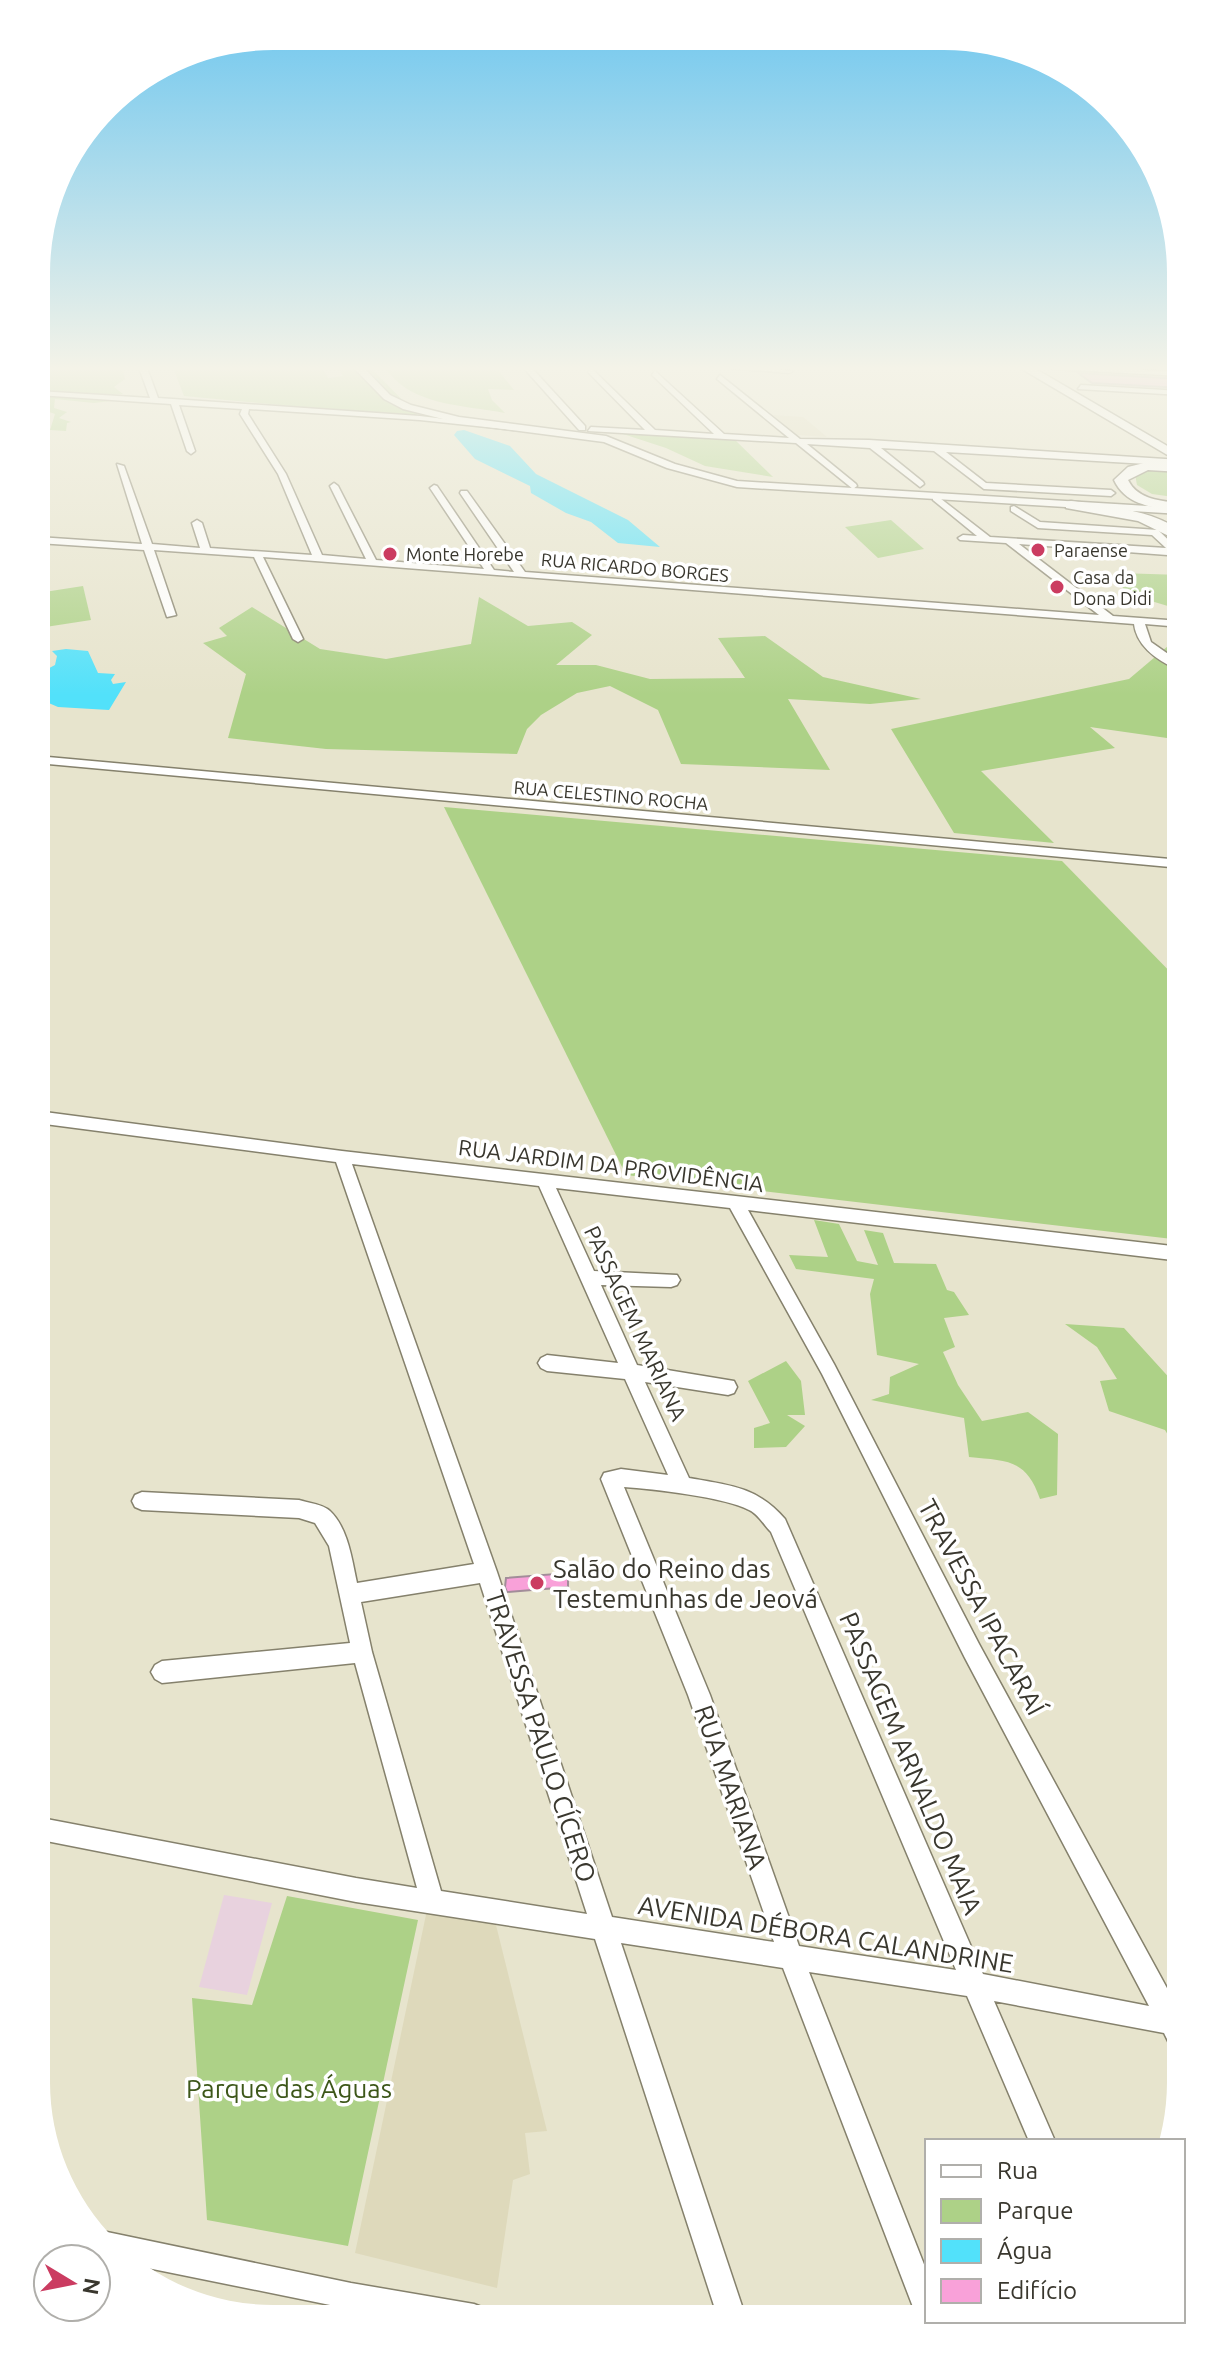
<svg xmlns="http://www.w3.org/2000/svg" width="1217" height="2355" font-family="Ubuntu,sans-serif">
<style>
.commercial{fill:#e8d2de}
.built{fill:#ded9bb}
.green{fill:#add187}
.water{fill:#52e1fa}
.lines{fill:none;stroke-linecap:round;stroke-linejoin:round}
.stream{stroke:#52e1fa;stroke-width:2}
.building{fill:#f9a1d9;stroke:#a28d99;stroke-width:2}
.minor-casing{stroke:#85816c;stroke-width:3}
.major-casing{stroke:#85816c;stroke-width:3}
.highway-casing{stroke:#85816c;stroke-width:3}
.minor{fill:#fff;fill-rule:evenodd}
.major{fill:#fff;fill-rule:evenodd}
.highway{fill:#fff;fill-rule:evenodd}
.poi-dot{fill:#cb3c61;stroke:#fff;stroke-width:3}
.labels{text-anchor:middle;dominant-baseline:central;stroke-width:7;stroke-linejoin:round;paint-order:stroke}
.far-poi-label{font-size:18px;fill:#39372e;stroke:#fff;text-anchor:start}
.far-street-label{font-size:18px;fill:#39372e;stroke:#fff}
.street-label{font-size:22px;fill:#39372e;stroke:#fff}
.near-poi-label{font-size:26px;fill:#39372e;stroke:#fff;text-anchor:start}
.near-street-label{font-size:26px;fill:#39372e;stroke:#fff}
.near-park-label{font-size:26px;fill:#3d5719;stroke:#fff}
</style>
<rect width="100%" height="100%" fill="#e7e4cd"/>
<!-- commercial -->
<path class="commercial" d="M224 1895 272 1903 247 1995 199 1987Z"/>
<!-- built -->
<g class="built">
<path d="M773 415 803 417 827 437 797 435Z"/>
<path d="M427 1910 495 1921 547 2131 525 2133 530 2174 513 2180 497 2288 355 2253Z"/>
</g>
<!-- green -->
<g class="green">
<path d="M38 365H122L125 379 114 387 123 394 93 396 118 400 94 403 55 399 54 408 67 412 59 418 71 422 67 423 66 431 50 430 55 414 38 408Z"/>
<path d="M172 365H321L328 378 343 376 337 365H368L420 418 184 396Z"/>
<path d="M384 365H494L514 390 488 389 492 400 505 413C464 405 407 406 384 365Z"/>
<path d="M617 432 732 437 773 477 705 466 666 448Z"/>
<path d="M1151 469 1181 472V498L1152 494 1137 485 1135 474Z"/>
<path d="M891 520 924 549 878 558 845 527Z"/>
<path d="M1119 573 1181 575V610L1128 594 1118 582Z"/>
<path d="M83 586 91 620 39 628 38 593Z"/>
<path d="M479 597 528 626 572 622 592 635 556 665H596L650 679 745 678 718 638 765 636 823 677 921 699 870 704 788 699 830 770 681 764 658 710 610 686 577 693 541 715 527 729 517 754 326 749 228 738 246 674 203 643 227 636 219 628 252 607 320 649 386 659 471 644Z"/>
<path d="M1181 635V740L1090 727 1115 748 981 771 1054 843 954 833 891 729 1129 679Z"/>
<path d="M444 807 1062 861 1181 983V1240L626 1175Z"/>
<path d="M814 1220 839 1224 857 1261 878 1265 864 1230 883 1233 894 1263 936 1264 947 1290 954 1292 969 1315 944 1318 955 1347 943 1352 958 1385 982 1421 1028 1412 1058 1434 1057 1495 1040 1499C1026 1458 1006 1461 969 1457L964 1418 871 1400 889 1394 890 1377 919 1364 877 1355 870 1294 874 1279 796 1269 789 1255 828 1257Z"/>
<path d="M1065 1324 1124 1328 1174 1383 1181 1393V1457L1165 1430 1109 1411 1100 1381 1117 1379 1097 1347Z"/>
<path d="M786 1361 801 1381 805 1415H787L805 1426 786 1447 754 1448V1428L770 1423 748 1381Z"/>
<path d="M287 1896 418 1920 348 2246 207 2220 192 1998 252 2005Z"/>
</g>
<!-- water -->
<g class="water">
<path d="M464 430 510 446 536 474 628 520 660 547 618 543 591 522 566 513 531 493 530 486 475 459 454 435 457 431Z"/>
<path d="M66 649 88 651 98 673 115 674 111 680 113 684 126 682 109 710 58 707 37 698 38 674 55 665 57 656 52 651Z"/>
</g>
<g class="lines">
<!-- stream -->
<g class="stream">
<path d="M344 365 357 369"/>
<path d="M369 375 377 380 381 388"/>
</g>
</g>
<!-- building -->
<g class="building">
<path d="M1078 373 1181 379V388L1092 383Z"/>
<path d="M568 1573V1587L507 1592 505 1587 506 1578Z"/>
</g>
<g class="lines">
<defs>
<g id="minor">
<path d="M138 365H146L158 398 420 416 518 428 514 430 420 420 249 409 248 414 286 474 322 555 366 559 330 486 334 483 338 486 376 560 484 569 430 488 434 485 437 486 494 570 514 572 460 493 461 491H467L525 572 1099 615 1006 543 960 540 958 538 963 535 977 536 933 500V496L936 495 990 537 1166 548 1152 535 1038 528 1011 511V507L1014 506 1040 522 1158 530 1181 552V556L1019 544 1113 616 1181 621V627L1145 624 1151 642 1181 663V671C1160 662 1137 648 1134 624L263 557 303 639 298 642 293 639 254 557 154 550 176 615 167 617 144 550 38 543V537L142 544 117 464 124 466 152 544 200 548 192 523 197 520 202 523 210 548 312 555 278 474 240 414 242 409 179 405 195 451 191 454 187 451 171 404 38 395V391L150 398Z"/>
<path d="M521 365H529L585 426V430H579Z"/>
<path d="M689 365H730L793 371 789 373Z"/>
<path d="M1051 365 1181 372V376L1052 369 1048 367Z"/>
<path d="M591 368 655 430 714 434 652 375 655 371 724 434 789 438 717 379 720 375 800 439 869 440 1181 460V466L946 452 986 483 1111 490 1115 493 1111 496 984 489 934 451 881 448 923 482 924 484 920 487 870 448 807 444 856 484 857 486 853 489 796 443 588 431 591 427 645 430 588 372Z"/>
<path d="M1081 385 1181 391V395L1078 389Z"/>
<path d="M37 756 1181 860V868L37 763Z"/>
<path d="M37 1111 342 1151 1181 1247V1261L748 1210 834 1364 979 1644 1180 2012V2050L1171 2047 1164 2033 994 2001 1055 2141H1029L967 1996 809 1972 927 2272V2319L917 2317 913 2307 783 1968 621 1943 746 2318H718L595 1939 356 1902 36 1839V1817L356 1878 417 1888 355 1663 162 1683 155 1679 151 1672 155 1665 162 1661 350 1643 329 1546 315 1523 299 1518 142 1510 135 1507 132 1501 135 1495 142 1492 299 1500C308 1503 323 1504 330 1511 348 1528 352 1560 357 1583L474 1564 336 1162 37 1123ZM352 1164 539 1186 618 1363 547 1355 541 1358 538 1363 541 1368 547 1371 625 1379 668 1475 621 1469 604 1473 601 1479 688 1695 774 1942 612 1917 497 1572ZM556 1188 730 1208 822 1374 965 1658 1149 2006 983 1974 785 1519C758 1487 729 1485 689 1478L645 1382 728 1395 734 1393 737 1387 734 1381 637 1365 601 1285 671 1287 677 1285 680 1280 677 1275 594 1271ZM624 1487C653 1489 724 1497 749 1510 758 1514 764 1525 771 1532L956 1970 799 1946 710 1695ZM480 1583 587 1914 441 1891 372 1652 361 1602Z"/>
<path d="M107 2232 351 2283 474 2304 484 2308 488 2318 389 2317 123 2263 117 2260 100 2235Z"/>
</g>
<path id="major" d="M351 365H361L390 395 411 405 459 417 606 436 675 464 737 481 1181 508V514L737 487 667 468 604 442 459 423 403 409 384 399Z"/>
<g id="highway">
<path d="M1015 365H1029L1181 454V463Z"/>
<path d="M1148 462 1181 464V472L1148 470 1128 480C1138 500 1161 501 1181 503V511C1155 508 1126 506 1114 480L1128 467Z"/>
<path d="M1071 501C1108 507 1150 509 1181 531V542L1138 521 1066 508V502Z"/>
</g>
</defs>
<!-- minor casing -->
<use href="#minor" class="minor-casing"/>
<!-- major casing -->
<use href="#major" class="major-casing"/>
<!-- highway casing -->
<use href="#highway" class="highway-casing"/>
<!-- minor -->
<use href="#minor" class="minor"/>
<!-- major -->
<use href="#major" class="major"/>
<!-- highway -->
<use href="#highway" class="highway"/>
</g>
<!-- sky -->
<linearGradient id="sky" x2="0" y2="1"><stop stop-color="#6cc6ef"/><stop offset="0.53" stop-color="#f4f3e8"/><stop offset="1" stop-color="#f4f3e8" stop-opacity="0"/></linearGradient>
<rect width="1217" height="695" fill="url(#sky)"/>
<!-- markers -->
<g class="poi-dot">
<circle cx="1038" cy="550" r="8"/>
<circle cx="390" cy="554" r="8"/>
<circle cx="1057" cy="587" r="8"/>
<circle cx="537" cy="1583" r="8"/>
</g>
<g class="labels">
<!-- far-poi labels -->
<g class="far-poi-label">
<text x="1054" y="550">Paraense</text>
<text x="406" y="554">Monte Horebe</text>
<text x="1073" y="577">Casa da<tspan x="1073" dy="21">Dona Didi</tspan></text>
</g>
<!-- far-street labels -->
<g class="far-street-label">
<text transform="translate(635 567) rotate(5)">RUA RICARDO BORGES</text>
<text transform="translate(611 795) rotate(5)">RUA CELESTINO ROCHA</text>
</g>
<!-- street labels -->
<g class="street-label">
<text transform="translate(611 1165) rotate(7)">RUA JARDIM DA PROVIDÊNCIA</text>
<text transform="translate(636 1323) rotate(65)">PASSAGEM MARIANA</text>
</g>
<!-- near-poi labels -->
<g class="near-poi-label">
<text x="553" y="1568">Salão do Reino das<tspan x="553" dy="30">Testemunhas de Jeová</tspan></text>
</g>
<!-- near-street labels -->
<g class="near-street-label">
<text transform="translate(982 1607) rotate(62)">TRAVESSA IPACARAÍ</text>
<text transform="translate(541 1736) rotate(72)">TRAVESSA PAULO CÍCERO</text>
<text transform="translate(911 1763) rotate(67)">PASSAGEM ARNALDO MAIA</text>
<text transform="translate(731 1787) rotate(71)">RUA MARIANA</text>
<text transform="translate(826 1934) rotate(9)">AVENIDA DÉBORA CALANDRINE</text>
</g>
<!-- near-park labels -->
<g class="near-park-label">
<text x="289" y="2088">Parque das Águas</text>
</g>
</g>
<!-- crop -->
<path d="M0 0H1217V2355H0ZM273 50H944A223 223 0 0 1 1167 273V2082A223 223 0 0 1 944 2305H273A223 223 0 0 1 50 2082V273A223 223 0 0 1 273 50Z" fill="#fff" fill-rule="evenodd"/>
<!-- legend -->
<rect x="925" y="2139" width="260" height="184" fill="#ffffff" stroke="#b0afab" stroke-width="2"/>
<rect x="941" y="2165" width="40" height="12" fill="#ffffff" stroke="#b0afab" stroke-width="2"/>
<text x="997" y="2179" font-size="24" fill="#39372e">Rua</text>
<rect x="941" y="2199" width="40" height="24" fill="#add187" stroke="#b0afab" stroke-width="2"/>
<text x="997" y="2219" font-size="24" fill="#39372e">Parque</text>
<rect x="941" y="2239" width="40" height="24" fill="#52e1fa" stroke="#b0afab" stroke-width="2"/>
<text x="997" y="2259" font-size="24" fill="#39372e">Água</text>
<rect x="941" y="2279" width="40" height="24" fill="#f9a1d9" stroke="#b0afab" stroke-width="2"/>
<text x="997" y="2299" font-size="24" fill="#39372e">Edifício</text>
<!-- north arrow -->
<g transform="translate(72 2283) rotate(100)"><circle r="38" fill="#ffffff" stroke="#b0afab" stroke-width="2"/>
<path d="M0-6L14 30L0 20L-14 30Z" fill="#cb3c61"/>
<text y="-12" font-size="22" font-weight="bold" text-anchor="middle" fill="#39372e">N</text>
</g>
</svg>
